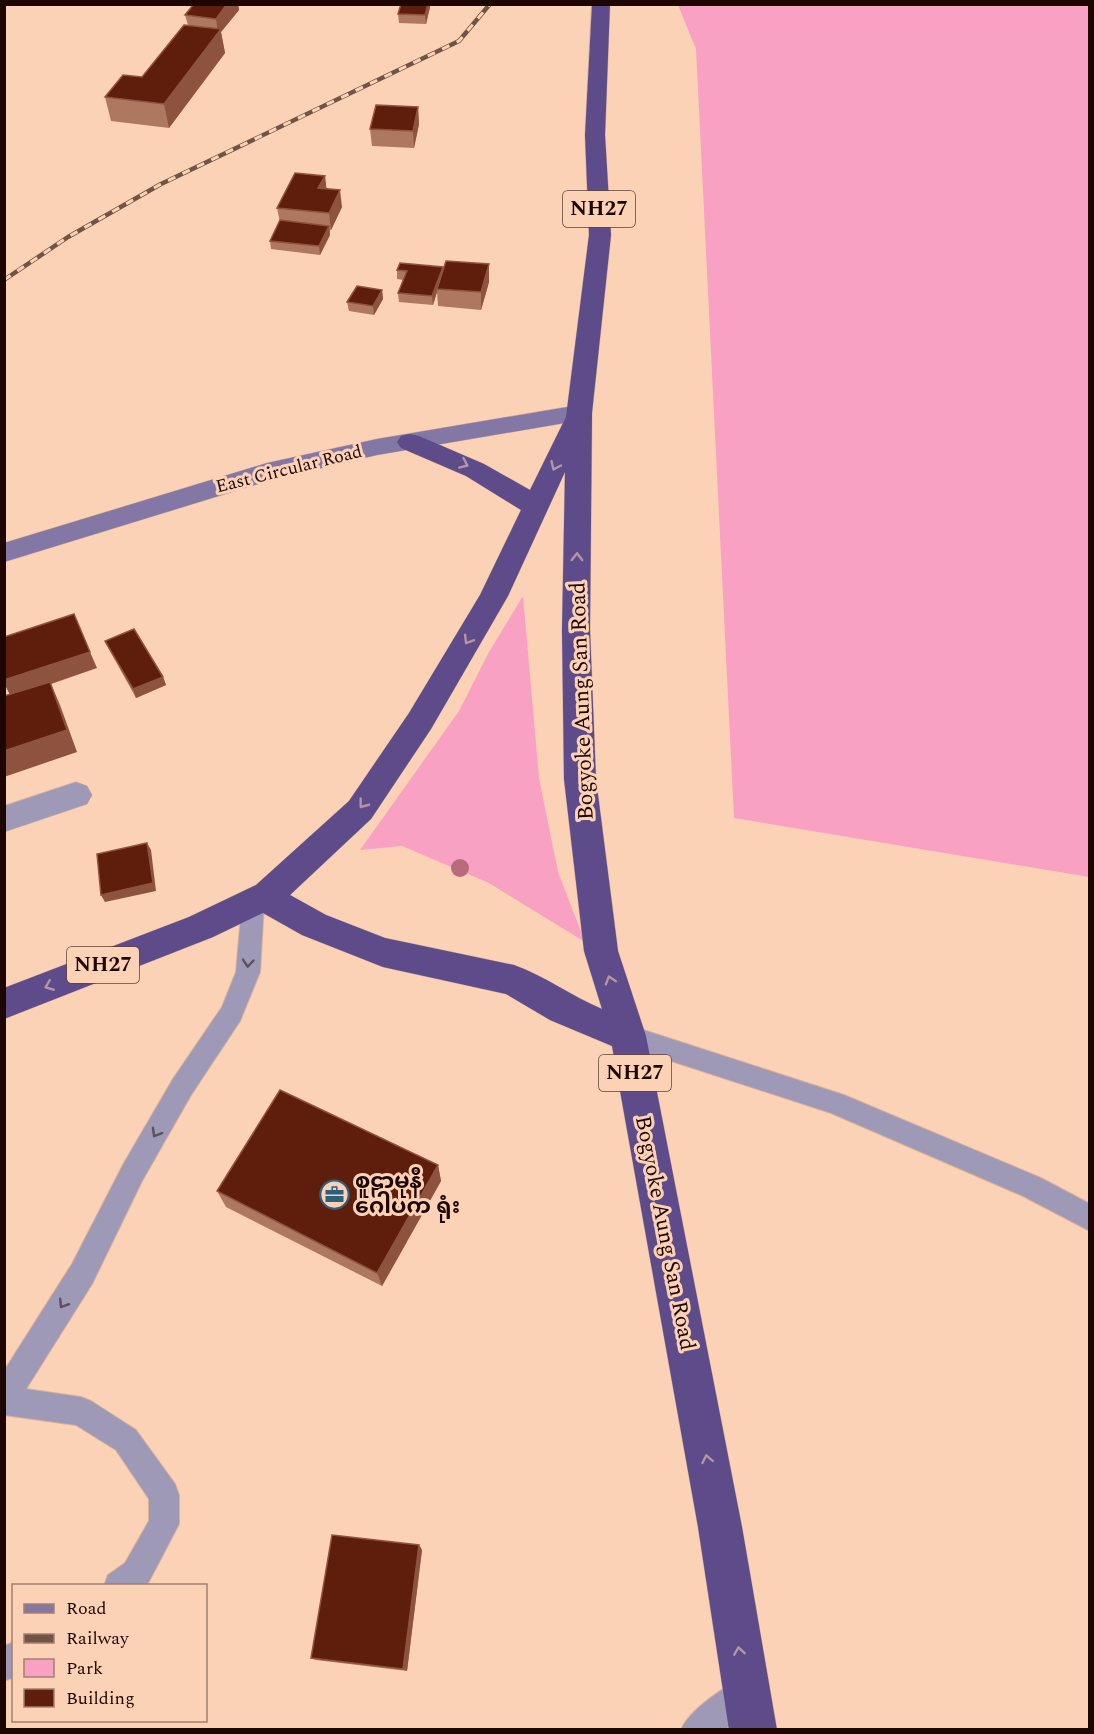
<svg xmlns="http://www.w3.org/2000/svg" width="1094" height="1734" font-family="Spectral,'Noto Sans Myanmar',serif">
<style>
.green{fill:#f8a1c2}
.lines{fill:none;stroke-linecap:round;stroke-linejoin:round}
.lane-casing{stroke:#d8b199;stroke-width:2}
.street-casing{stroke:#d8b199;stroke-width:1}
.secondary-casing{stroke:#d8b199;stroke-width:1}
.highway-casing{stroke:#d8b199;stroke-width:1}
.lane{fill:#9f99b8;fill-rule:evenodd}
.street{fill:#9f99b8;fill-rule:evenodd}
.secondary{fill:#8378a5;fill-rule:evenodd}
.highway{fill:#5d4b8a;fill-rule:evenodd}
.rail-casing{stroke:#725445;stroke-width:4.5}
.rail{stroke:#fcd2b6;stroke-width:3;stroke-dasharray:8;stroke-linecap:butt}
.tree{fill:#b76b7c}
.wall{fill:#ae7860}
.shaded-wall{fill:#8e533e}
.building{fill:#5f1d0b;stroke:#8e533e;stroke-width:1.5}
.oneway{stroke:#b495a2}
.oneway2{stroke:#5e505c}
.labels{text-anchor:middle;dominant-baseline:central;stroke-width:6;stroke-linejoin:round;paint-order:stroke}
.far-street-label{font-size:18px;fill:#1d0600;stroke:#fcd2b6}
.shield{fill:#fcd2b6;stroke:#604337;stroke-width:1.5}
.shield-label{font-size:21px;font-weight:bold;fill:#1d0600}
.street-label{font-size:22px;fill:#1d0600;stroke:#fcd2b6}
.poi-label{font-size:22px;font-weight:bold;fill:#1d0600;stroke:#fcd2b6;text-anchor:start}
</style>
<rect width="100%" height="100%" fill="#fcd2b6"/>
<!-- green -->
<g class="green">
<path d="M678 5H1089V877L734 818 696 49Z"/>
<path d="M523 596 539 778 558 872 585 942 489 883 402 846 360 850 459 711 489 652Z"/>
</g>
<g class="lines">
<defs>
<g id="lane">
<path d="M253 894 261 897 264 904 260 972 240 1021 191 1095 142 1181 92 1284 26 1389 81 1397 91 1401 136 1430 175 1484 179 1495V1524L147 1585 104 1586 108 1575 125 1563 149 1521V1499L116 1450 76 1425 4 1415V1371L72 1264 124 1163 173 1079 222 1007 236 972 242 904 245 897Z"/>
<path d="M628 1025 844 1095 1041 1178 1090 1204V1231L1023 1196 831 1113 619 1044 616 1036 619 1028Z"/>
<path d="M14 1642V1677L4 1681V1646Z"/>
<path d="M746 1677 757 1682 762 1693 757 1704 724 1730H681C689 1710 726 1685 746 1677Z"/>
</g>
<path id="street" d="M76 782 87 786 92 795 87 804 4 832V806Z"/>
<path id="secondary" d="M579 405 588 407 592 413 588 419 377 455 271 480 4 562V543L267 463 377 439Z"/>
<path id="highway" d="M592 4H610L605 135 611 235 592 413 590 630 596 779 618 951 646 1036 742 1527 777 1730H729L698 1527 612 1046 550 1020 506 994 383 967 302 935 263 913 213 937 4 1019V988L189 917 256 885 349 801 409 713 480 595 521 510 466 476 401 448 397 442 401 436 410 434 419 436 484 464 530 490 566 417 589 235 585 135ZM565 472 562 630 564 779 584 951 602 1009C571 996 545 976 514 965L385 938 326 915 290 895 371 819 431 729 508 596Z"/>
</defs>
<!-- lane casing -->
<use href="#lane" class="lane-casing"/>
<!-- street casing -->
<use href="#street" class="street-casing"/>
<!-- secondary casing -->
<use href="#secondary" class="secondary-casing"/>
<!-- highway casing -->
<use href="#highway" class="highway-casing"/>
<!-- lane -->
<use href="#lane" class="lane"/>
<!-- street -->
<use href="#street" class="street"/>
<!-- secondary -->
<use href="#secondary" class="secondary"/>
<!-- highway -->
<use href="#highway" class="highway"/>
<defs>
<path id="rail" d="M4 280 68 237 161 184 459 41 490 4"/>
</defs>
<!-- rail casing -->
<use href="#rail" class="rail-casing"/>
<!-- rail -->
<use href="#rail" class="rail"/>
</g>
<!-- trees -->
<circle class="tree" cx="460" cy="868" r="9"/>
<!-- wall -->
<g class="wall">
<path d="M194 4H238L239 10 221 32 225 53 169 128 111 121 105 97 142 77 188 25 185 15Z"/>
<path d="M430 7 426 24 399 23 398 14Z"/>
<path d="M418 107 419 124 414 148 372 146 370 129Z"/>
<path d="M325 176 326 189 342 207 331 230H330V235L320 255 271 249 270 241 280 222 277 208Z"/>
<path d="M397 270H443L489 282 481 310 438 306 437 292 433 305 399 302 398 293 403 280 397 279Z"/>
<path d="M382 290 383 299 374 315 349 311 347 302Z"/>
<path d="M105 641 163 677 166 685 136 698 109 649Z"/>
<path d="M438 1165 441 1181 382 1286 226 1207 217 1191Z"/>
<path d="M419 1545 422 1550 407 1671 316 1660 311 1658Z"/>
</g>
<!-- shaded-wall -->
<g class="shaded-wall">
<path d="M227 4H238L239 10 221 32 225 53 169 128 164 104 218 33 216 19Z"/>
<path d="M428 4H430V7L426 24 425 15Z"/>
<path d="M418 107 419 124 414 148 413 131Z"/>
<path d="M325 176 327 193 318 188Z"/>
<path d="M340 190 342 207 331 230 329 213Z"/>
<path d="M329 226 330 235 320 255 319 246Z"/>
<path d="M489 264V282L481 310V292Z"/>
<path d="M443 267V276L437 289V292L433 305 432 296Z"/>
<path d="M382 290 383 299 374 315 373 306Z"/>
<path d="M90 652 97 668 51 684 60 705 77 752 4 777V751L11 697 4 683V680Z"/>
<path d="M163 677 166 685 136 698 133 689Z"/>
<path d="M147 843 151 850 156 891 105 902 101 895Z"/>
<path d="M438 1165 441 1181 382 1286 377 1273Z"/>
<path d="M419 1545 422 1550 407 1671 403 1669Z"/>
</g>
<!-- building -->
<g class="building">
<path d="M194 4H227L216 19 185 15Z"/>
<path d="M401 4H428L425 15 398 14Z"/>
<path d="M184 25 221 29 164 104 105 97 123 75 142 77Z"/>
<path d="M376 105 418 107 413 131 370 129Z"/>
<path d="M295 173 325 176 318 188 340 190 329 213 277 208Z"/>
<path d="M280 220 329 226 319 246 270 241Z"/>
<path d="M446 261 489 264 481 292 437 289Z"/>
<path d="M400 263 443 267 432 296 398 293 407 271 397 270Z"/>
<path d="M357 286 382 290 373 306 347 302Z"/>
<path d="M74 614 90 652 4 680V637Z"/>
<path d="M134 629 163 677 133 689 105 641Z"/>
<path d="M50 682 67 730 4 751V696Z"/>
<path d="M147 843 153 883 101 895 97 854Z"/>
<path d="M280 1090 438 1165 377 1273 217 1191Z"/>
<path d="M332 1535 419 1545 403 1669 311 1658Z"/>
</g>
<!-- one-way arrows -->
<defs><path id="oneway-chevron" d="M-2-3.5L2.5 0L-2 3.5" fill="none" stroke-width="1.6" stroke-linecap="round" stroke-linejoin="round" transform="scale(1.5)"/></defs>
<g class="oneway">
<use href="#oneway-chevron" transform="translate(464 464) rotate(24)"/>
<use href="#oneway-chevron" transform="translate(555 466) rotate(115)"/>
<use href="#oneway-chevron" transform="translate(577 557) rotate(-89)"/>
<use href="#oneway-chevron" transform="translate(468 640) rotate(121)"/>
<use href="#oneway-chevron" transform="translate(363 804) rotate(127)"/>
<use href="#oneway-chevron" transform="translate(610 980) rotate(-107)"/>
<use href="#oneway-chevron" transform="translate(49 986) rotate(158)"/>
<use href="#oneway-chevron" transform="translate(707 1459) rotate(-101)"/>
<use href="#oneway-chevron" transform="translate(739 1651) rotate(-99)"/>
</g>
<g class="oneway2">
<use href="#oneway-chevron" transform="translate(248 963) rotate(95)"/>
<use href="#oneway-chevron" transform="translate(156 1133) rotate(120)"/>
<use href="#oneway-chevron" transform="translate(63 1304) rotate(122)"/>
</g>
<!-- icons -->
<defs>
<symbol id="office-ring" viewBox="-11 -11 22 22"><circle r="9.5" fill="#fcd2b6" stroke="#2c607c" stroke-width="1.5"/><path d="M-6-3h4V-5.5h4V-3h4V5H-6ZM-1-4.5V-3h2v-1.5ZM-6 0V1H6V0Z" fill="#2c607c"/></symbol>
</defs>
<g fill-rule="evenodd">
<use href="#office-ring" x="318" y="1178" width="33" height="33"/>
</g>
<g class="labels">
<!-- far-street labels -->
<g class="far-street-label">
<text transform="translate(289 469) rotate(-14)">East Circular Road</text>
</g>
<!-- shield labels -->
<g class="shield">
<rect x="563" y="191" width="72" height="36" rx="4.5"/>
<rect x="67" y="947" width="72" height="36" rx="4.5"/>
<rect x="599" y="1055" width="72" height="36" rx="4.5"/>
</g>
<g class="shield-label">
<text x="599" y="209">NH27</text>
<text x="103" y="965">NH27</text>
<text x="635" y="1073">NH27</text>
</g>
<!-- street labels -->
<g class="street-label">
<text transform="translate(582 701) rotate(-92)">Bogyoke Aung San Road</text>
<text transform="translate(665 1233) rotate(79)">Bogyoke Aung San Road</text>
</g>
<!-- poi labels -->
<g class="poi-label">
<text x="355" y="1181">စူဠာမုနိ<tspan x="355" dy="25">ဂေါပက ရုံး</tspan></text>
</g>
</g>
<!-- border -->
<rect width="1094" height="1734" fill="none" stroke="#1d0600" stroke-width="12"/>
<!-- legend -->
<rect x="12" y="1584" width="195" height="138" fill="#fcd2b6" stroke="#a3806d" stroke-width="1.5"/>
<rect x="24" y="1604" width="30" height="9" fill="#8378a5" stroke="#a3806d" stroke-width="1.5"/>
<text x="66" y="1614" font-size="18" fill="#1d0600">Road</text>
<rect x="24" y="1634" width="30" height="9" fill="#725445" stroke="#a3806d" stroke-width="1.5"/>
<text x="66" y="1644" font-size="18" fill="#1d0600">Railway</text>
<rect x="24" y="1659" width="30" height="18" fill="#f8a1c2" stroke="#a3806d" stroke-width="1.5"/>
<text x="66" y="1674" font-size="18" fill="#1d0600">Park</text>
<rect x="24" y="1689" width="30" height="18" fill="#5f1d0b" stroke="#a3806d" stroke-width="1.5"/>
<text x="66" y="1704" font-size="18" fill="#1d0600">Building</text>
</svg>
